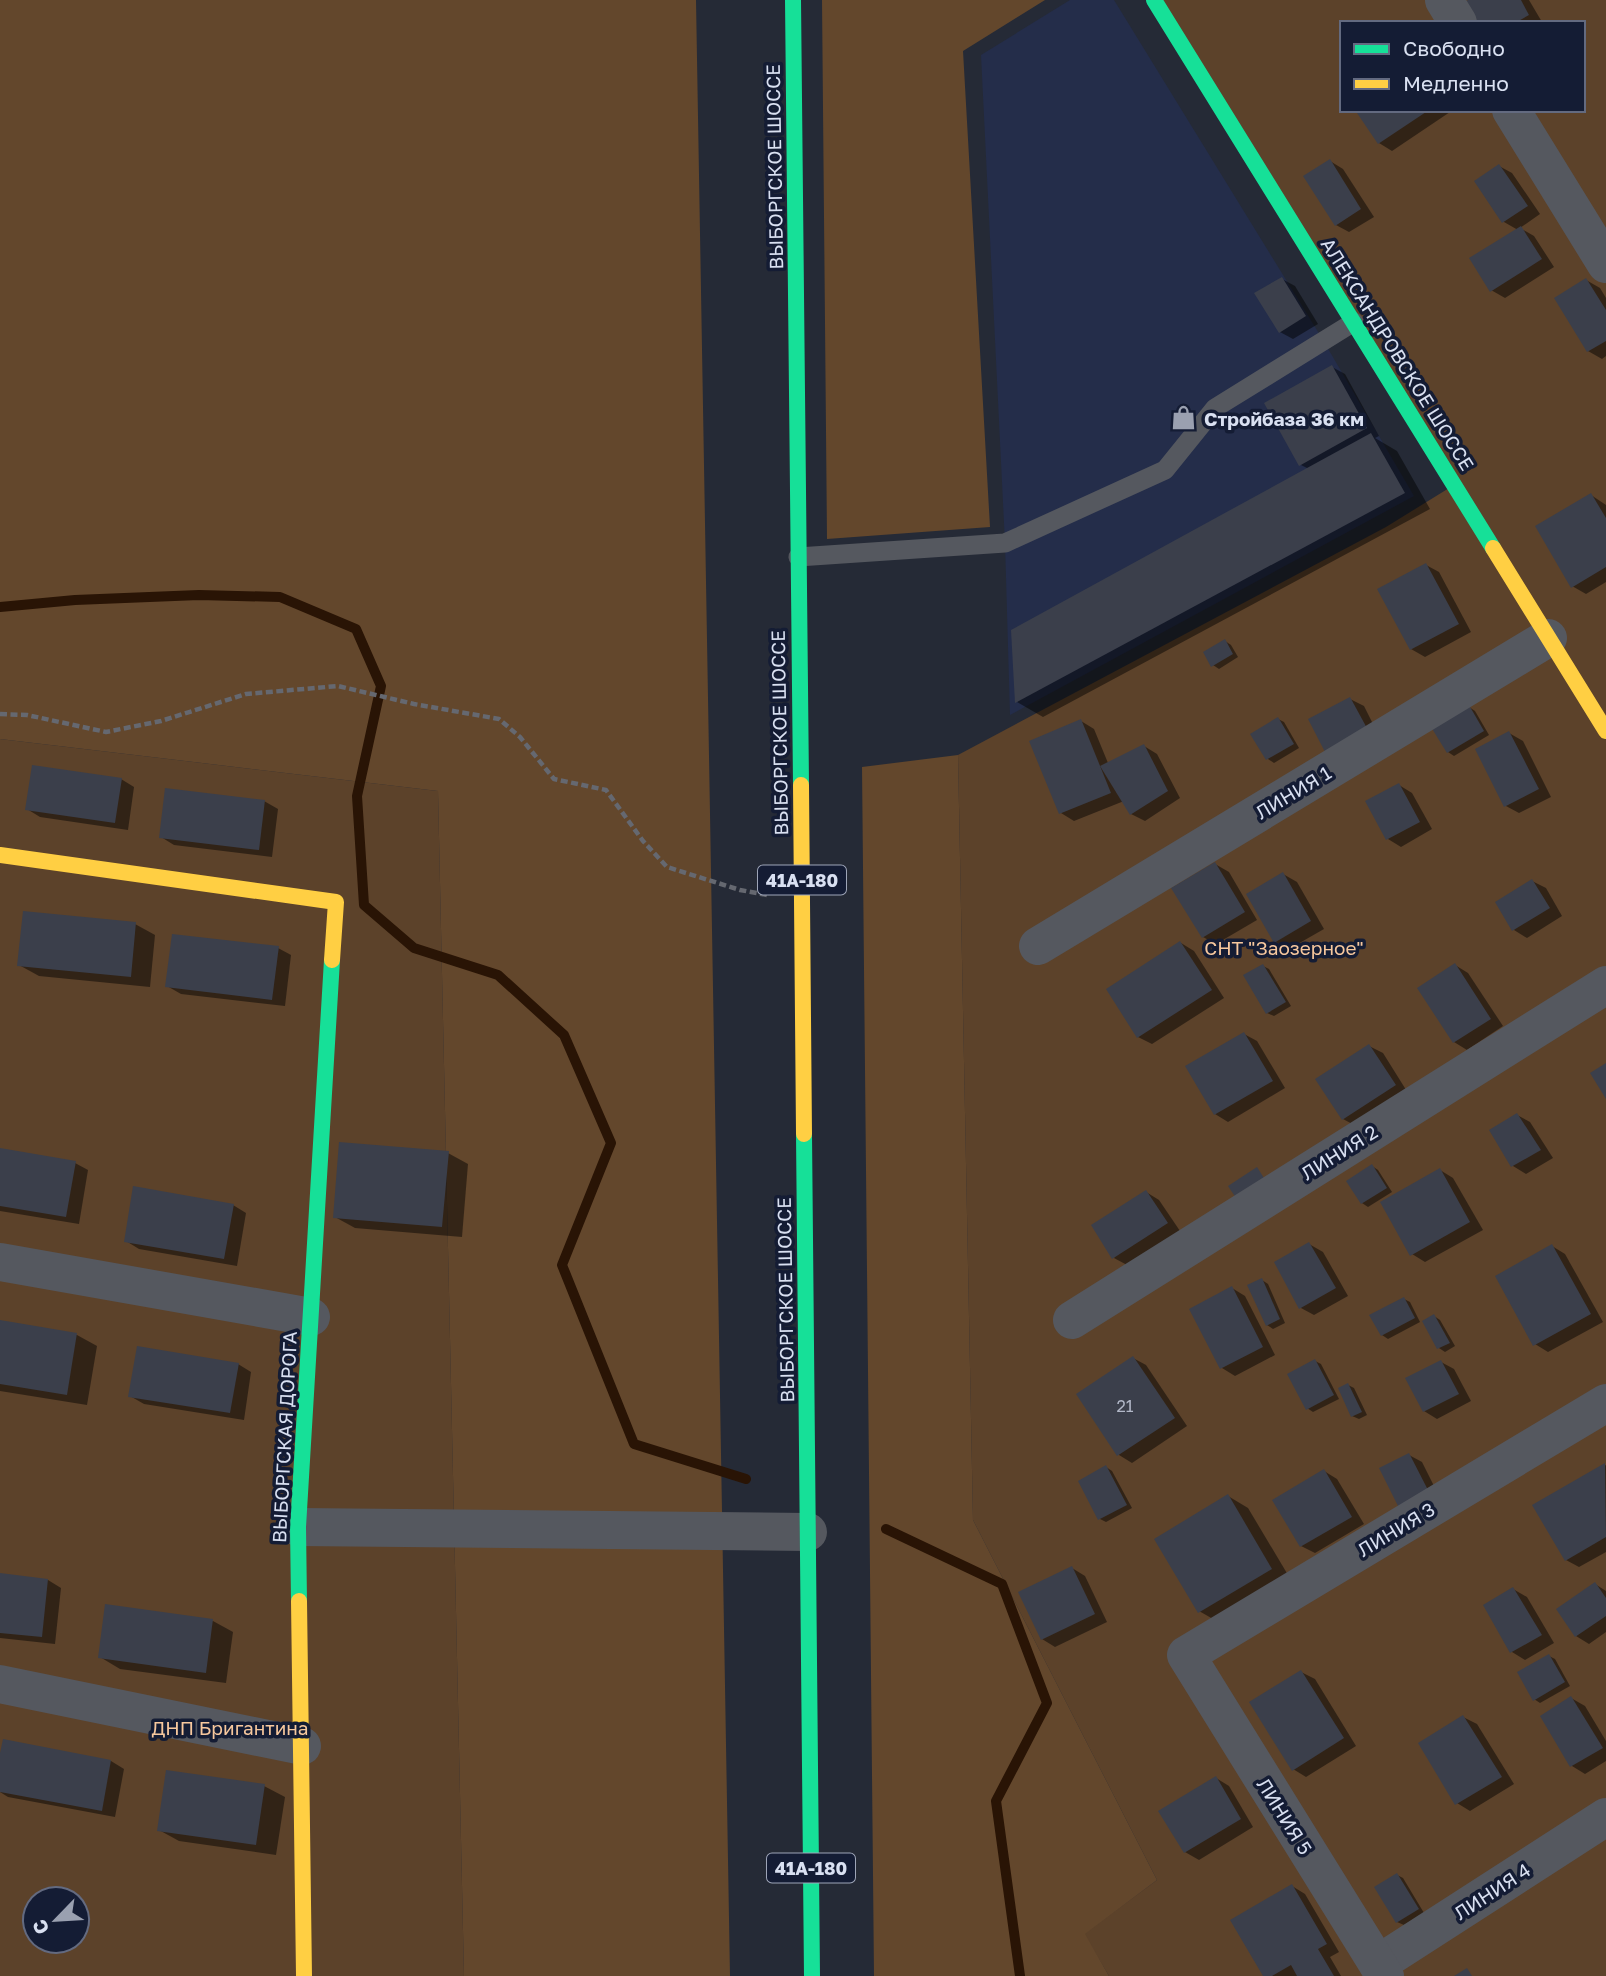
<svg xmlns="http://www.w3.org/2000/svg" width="1606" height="1976" font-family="'Golos Text',sans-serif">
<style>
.built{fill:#242d4a}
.green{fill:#5c422a;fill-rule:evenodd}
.forest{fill:#63472c}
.shadow{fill:#0007}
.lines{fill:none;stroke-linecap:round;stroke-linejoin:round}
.stream{stroke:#291405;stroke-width:10}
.building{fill:#3b3f4b}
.path{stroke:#656870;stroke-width:4.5;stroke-dasharray:7 3.5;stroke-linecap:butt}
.lane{stroke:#55585f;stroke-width:19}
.street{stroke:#55585f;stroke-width:38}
.fast{stroke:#16e098;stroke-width:16}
.slow{stroke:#ffcf43;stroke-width:16}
.labels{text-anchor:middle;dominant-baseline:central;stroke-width:7;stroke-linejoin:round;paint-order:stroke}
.number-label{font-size:16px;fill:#b2b8c8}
.shield{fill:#141c34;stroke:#9ea5b8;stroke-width:2}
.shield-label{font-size:18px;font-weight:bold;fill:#d9e0f1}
.street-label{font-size:19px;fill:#d9e0f1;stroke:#141c34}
.poi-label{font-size:19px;font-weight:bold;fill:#d9e0f1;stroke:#141c34;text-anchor:start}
.park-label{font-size:19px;fill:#f7c89e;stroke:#141c34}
</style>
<rect width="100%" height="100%" fill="#252a36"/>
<!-- built -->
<path class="built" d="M1070 0H1114L1323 340 1414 496 1010 715 1005 543 981 55Z"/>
<!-- green -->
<g class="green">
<path d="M1154 0H1606V1976H1109L1084 1934 1157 1880 973 1520 958 755 1386 527 1454 485ZM1342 23H1583V110H1342Z"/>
<path d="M0 739 438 791 464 1976H0ZM35 1899H77V1941H35Z"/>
</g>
<!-- forest -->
<g class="forest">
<path d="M0 0H696L730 1976H464L438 791 0 739Z"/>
<path d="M822 0H1045L963 51 990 527 827 539Z"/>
<path d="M958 755 973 1520 1157 1880 1085 1934 1109 1976H874L862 767Z"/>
</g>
<!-- shadow -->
<g class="shadow">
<path d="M1471 0H1529L1542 22 1474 23Z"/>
<path d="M1357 110H1453L1392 151 1379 143Z"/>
<path d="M1330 161 1343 169 1374 217 1349 232 1336 225Z"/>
<path d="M1499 166 1512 173 1540 214 1520 228 1534 236 1554 267 1505 298 1491 290 1518 230 1504 222 1476 181Z"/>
<path d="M1282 279 1295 286 1318 324 1293 339 1280 332Z"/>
<path d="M1586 280 1600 288 1606 298V356L1602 359 1588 351Z"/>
<path d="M1332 367 1345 374 1379 436 1375 438 1397 451 1430 509 1043 717 1017 702 1309 469 1301 465Z"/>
<path d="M1591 495 1606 505V582L1586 594 1572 586Z"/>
<path d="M1426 565 1439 572 1471 632 1425 657 1411 649Z"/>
<path d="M1225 641 1231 645 1238 657 1219 669 1213 665Z"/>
<path d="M1350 699 1364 706 1380 738 1327 751Z"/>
<path d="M1469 707 1475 711 1489 735 1454 756 1448 752Z"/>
<path d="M1278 719 1284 722 1299 748 1274 763 1268 759 1252 734Z"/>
<path d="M1081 721 1094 729 1108 763 1144 746 1157 754 1180 798 1145 821 1131 814 1124 801 1074 821 1061 813 1031 742Z"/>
<path d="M1509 733 1523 741 1551 797 1519 813 1506 806Z"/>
<path d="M121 779 134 787 128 830 40 817 27 809Z"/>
<path d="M1399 785 1412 793 1432 829 1401 847 1388 839Z"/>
<path d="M264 801 278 809 272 857 174 845 161 837Z"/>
<path d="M1215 864 1229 872 1257 920 1216 944 1203 937Z"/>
<path d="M1283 874 1297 882 1324 929 1289 949 1276 942Z"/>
<path d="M1532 881 1546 888 1562 916 1527 938 1514 930Z"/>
<path d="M135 924 155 935 150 987 39 976 19 965Z"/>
<path d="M1181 943 1194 951 1224 998 1152 1044 1138 1037Z"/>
<path d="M278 948 291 955 285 1006 181 994 167 986Z"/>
<path d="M1455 965 1468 973 1503 1026 1467 1050 1454 1042Z"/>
<path d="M1263 966 1269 969 1291 1006 1274 1016 1267 1013Z"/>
<path d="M1244 1034 1257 1041 1285 1088 1228 1122 1215 1114Z"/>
<path d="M1369 1046 1383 1053 1408 1093 1356 1126 1343 1119Z"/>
<path d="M1517 1115 1530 1122 1553 1158 1526 1174 1513 1166 1491 1131Z"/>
<path d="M0 1150 75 1163 88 1170 79 1224 0 1211Z"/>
<path d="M448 1153 468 1164 462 1237 355 1228 335 1217Z"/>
<path d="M1372 1166 1378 1170 1392 1192 1368 1207 1362 1203 1348 1181Z"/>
<path d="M1440 1170 1453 1178 1483 1230 1425 1262 1412 1254Z"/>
<path d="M1146 1192 1159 1200 1180 1231 1127 1265 1114 1258Z"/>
<path d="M233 1205 246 1213 237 1266 139 1249 126 1241Z"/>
<path d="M1309 1244 1323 1252 1348 1296 1314 1315 1301 1308Z"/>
<path d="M1552 1246 1565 1254 1603 1322 1548 1352 1535 1344Z"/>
<path d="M1262 1280 1268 1284 1285 1323 1273 1329 1267 1325Z"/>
<path d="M1232 1288 1245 1296 1275 1355 1235 1376 1222 1368Z"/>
<path d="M1404 1299 1410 1302 1420 1322 1388 1339 1382 1335Z"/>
<path d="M1434 1316 1440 1320 1455 1346 1445 1352 1439 1348Z"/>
<path d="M0 1322 77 1335 97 1346 87 1405 0 1391Z"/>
<path d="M1133 1358 1146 1365 1187 1426 1132 1463 1119 1455Z"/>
<path d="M1315 1361 1321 1364 1339 1399 1313 1412 1307 1408Z"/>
<path d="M1441 1362 1454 1369 1471 1401 1437 1419 1424 1411Z"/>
<path d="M238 1364 251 1372 244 1420 144 1404 130 1396Z"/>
<path d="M1348 1385 1354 1388 1367 1415 1359 1419 1352 1416Z"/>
<path d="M1409 1455 1422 1462 1441 1500 1414 1514Z"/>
<path d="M1606 1465V1552L1579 1567 1566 1560 1535 1506Z"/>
<path d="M1106 1467 1112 1471 1132 1508 1106 1522 1100 1519Z"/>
<path d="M1324 1471 1337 1479 1364 1524 1315 1553 1301 1546Z"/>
<path d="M1228 1496 1248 1508 1291 1580 1220 1623 1199 1611Z"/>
<path d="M1072 1568 1085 1576 1107 1622 1055 1647 1042 1639Z"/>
<path d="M0 1575 48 1580 61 1588 55 1644 0 1638Z"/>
<path d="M1595 1584 1606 1591V1632L1589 1644 1576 1636Z"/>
<path d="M1513 1589 1527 1597 1554 1643 1525 1660 1512 1652Z"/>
<path d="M213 1621 233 1632 226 1683 120 1669 100 1657Z"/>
<path d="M1549 1656 1555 1659 1570 1686 1540 1703 1534 1699Z"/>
<path d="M1301 1672 1315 1679 1356 1746 1306 1777 1293 1769Z"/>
<path d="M1571 1698 1585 1706 1606 1741V1761L1585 1774 1572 1766 1542 1716Z"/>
<path d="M1463 1717 1477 1724 1514 1784 1470 1811 1457 1803Z"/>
<path d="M111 1761 124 1769 115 1817 8 1797 0 1792V1763Z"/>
<path d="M1216 1778 1229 1786 1253 1827 1199 1860 1185 1852Z"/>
<path d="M264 1786 285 1797 276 1855 179 1841 159 1830Z"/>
<path d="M1397 1875 1403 1878 1424 1913 1404 1925 1397 1922Z"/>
<path d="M1292 1886 1305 1894 1339 1952 1330 1957 1341 1976H1265Z"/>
</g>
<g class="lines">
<!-- stream -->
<g class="stream">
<path d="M0 607 75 600 199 595 280 597 356 629 381 686 357 796 364 905 414 948 498 975 564 1035 611 1143 562 1265 634 1444 746 1479"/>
<path d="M886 1529 1002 1584 1047 1703 996 1801 1020 1976"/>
</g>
</g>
<!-- building -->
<g class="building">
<path d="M1468 0H1521L1529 15 1515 23H1472L1461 4Z"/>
<path d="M1355 110H1429L1378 144Z"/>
<path d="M1330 159 1361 209 1335 226 1303 176Z"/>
<path d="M1499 164 1528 206 1502 223 1474 181Z"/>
<path d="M1521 226 1542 259 1490 292 1469 258Z"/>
<path d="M1282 277 1306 316 1279 333 1254 293Z"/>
<path d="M1586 278 1606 310V341L1587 352 1554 298Z"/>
<path d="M1332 365 1367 428 1299 466 1264 403Z"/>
<path d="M1371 433 1405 493 1015 703 1011 630Z"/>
<path d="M1591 493 1606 518V567L1571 588 1535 526Z"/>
<path d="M1426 563 1459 624 1410 650 1377 589Z"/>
<path d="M1225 639 1233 654 1211 667 1203 652Z"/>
<path d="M1350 697 1368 730 1325 752 1308 719Z"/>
<path d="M1469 705 1484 731 1447 753 1431 727Z"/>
<path d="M1278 717 1294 744 1266 760 1250 734Z"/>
<path d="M1081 719 1111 793 1059 814 1029 741Z"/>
<path d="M1509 731 1539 789 1504 807 1475 749Z"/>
<path d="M1144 744 1168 791 1130 815 1100 766Z"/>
<path d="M32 765 122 778 115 823 25 810Z"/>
<path d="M1399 783 1420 822 1386 840 1365 801Z"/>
<path d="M165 788 265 800 259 850 159 838Z"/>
<path d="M1215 862 1245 912 1202 938 1171 888Z"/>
<path d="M1283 872 1311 921 1274 943 1246 894Z"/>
<path d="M1532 879 1550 908 1512 931 1495 902Z"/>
<path d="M23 911 136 922 131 977 17 966Z"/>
<path d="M172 934 279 946 272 1000 165 987Z"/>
<path d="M1180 941 1212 990 1137 1038 1106 989Z"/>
<path d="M1455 963 1491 1019 1453 1043 1417 988Z"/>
<path d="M1263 964 1286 1002 1266 1014 1243 975Z"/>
<path d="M1244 1032 1273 1081 1214 1115 1185 1066Z"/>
<path d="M1369 1044 1396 1085 1342 1120 1315 1079Z"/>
<path d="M1606 1063V1099L1590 1073Z"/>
<path d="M1517 1113 1541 1150 1511 1167 1489 1130Z"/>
<path d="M339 1142 449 1151 442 1227 333 1218Z"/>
<path d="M0 1148 76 1161 66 1217 0 1206Z"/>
<path d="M1372 1164 1387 1188 1361 1204 1346 1181Z"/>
<path d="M1257 1167 1269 1186 1240 1204 1228 1186Z"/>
<path d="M1440 1168 1470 1222 1410 1256 1380 1202Z"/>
<path d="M133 1186 234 1204 224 1259 124 1242Z"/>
<path d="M1146 1190 1168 1223 1112 1259 1091 1225Z"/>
<path d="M1309 1242 1336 1288 1299 1309 1274 1262Z"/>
<path d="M1552 1244 1591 1314 1533 1346 1495 1276Z"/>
<path d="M1262 1278 1280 1319 1266 1326 1247 1285Z"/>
<path d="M1232 1286 1263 1347 1220 1369 1189 1309Z"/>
<path d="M1404 1297 1415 1318 1381 1336 1369 1315Z"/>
<path d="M1434 1314 1450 1343 1437 1349 1422 1321Z"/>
<path d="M0 1320 77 1333 67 1395 0 1384Z"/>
<path d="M137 1346 239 1363 230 1413 128 1397Z"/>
<path d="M1133 1356 1175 1418 1117 1456 1076 1394Z"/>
<path d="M1315 1359 1334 1395 1306 1410 1287 1374Z"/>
<path d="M1441 1360 1459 1394 1423 1412 1405 1378Z"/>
<path d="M1348 1383 1362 1412 1351 1417 1338 1388Z"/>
<path d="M1409 1453 1429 1492 1399 1508 1379 1468Z"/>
<path d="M1605 1463 1606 1537 1565 1561 1532 1505Z"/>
<path d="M1106 1465 1127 1505 1098 1520 1078 1481Z"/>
<path d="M1324 1469 1352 1517 1300 1547 1272 1500Z"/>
<path d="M1228 1494 1272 1569 1198 1613 1154 1539Z"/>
<path d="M1072 1566 1095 1614 1041 1640 1018 1592Z"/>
<path d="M0 1573 48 1579 42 1637 0 1633Z"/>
<path d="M1595 1582 1606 1598V1616L1575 1637 1556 1609Z"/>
<path d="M1513 1587 1542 1635 1510 1653 1483 1605Z"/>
<path d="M105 1604 213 1619 206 1673 98 1658Z"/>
<path d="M1549 1654 1565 1682 1533 1701 1517 1672Z"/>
<path d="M1301 1670 1344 1738 1292 1771 1249 1702Z"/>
<path d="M1571 1696 1603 1748 1570 1767 1540 1716Z"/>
<path d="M1463 1715 1502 1777 1455 1805 1418 1743Z"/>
<path d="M3 1739 111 1760 102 1811 0 1792V1753Z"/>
<path d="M166 1770 265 1784 256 1845 157 1831Z"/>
<path d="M1216 1776 1241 1819 1184 1853 1158 1811Z"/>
<path d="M1397 1873 1419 1909 1396 1923 1374 1887Z"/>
<path d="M1292 1884 1327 1944 1318 1949 1334 1976H1297L1291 1965 1272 1976H1263L1230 1920Z"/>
<path d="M1467 1968 1472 1976H1454Z"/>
</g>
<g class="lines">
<!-- path -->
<path class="path" d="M0 714 27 715 106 732 161 721 246 694 338 686 414 704 499 719 520 737 554 779 606 790 643 841 667 867 740 890 767 895"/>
<!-- lane -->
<path class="lane" d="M798 557 1005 543 1165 470 1215 408 1354 322"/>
<!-- street -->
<g class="street">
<path d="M1444 0 1458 23"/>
<path d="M1511 110 1606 264"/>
<path d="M1038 946 1548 638"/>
<path d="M0 1262 311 1317"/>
<path d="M1072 1320 1606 985"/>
<path d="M298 1527 808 1532"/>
<path d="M0 1684 302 1746"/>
<path d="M1378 1964 1606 1817"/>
<path d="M1385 1976 1186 1655 1606 1403"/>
</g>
<!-- fast -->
<g class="fast">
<path d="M793 0 801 785"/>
<path d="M1154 0 1493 548"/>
<path d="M804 1134 812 1976"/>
<path d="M299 1601 298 1527 332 960"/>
</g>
<!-- slow -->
<g class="slow">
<path d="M1493 548 1606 731"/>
<path d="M801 785 804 1134"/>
<path d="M0 855 336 902 332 960"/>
<path d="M299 1601 304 1976"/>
</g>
</g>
<!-- icons -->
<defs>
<symbol id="shop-bare" viewBox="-9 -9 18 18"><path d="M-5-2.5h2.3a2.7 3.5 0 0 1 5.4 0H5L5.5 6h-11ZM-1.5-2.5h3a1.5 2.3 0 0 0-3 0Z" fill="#9aa0b0" stroke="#141c34" stroke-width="2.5" paint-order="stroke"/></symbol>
</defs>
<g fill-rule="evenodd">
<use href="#shop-bare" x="1166" y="400" width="35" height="35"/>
</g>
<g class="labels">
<!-- number labels -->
<g class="number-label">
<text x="1125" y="1406">21</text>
</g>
<!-- shield labels -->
<g class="shield">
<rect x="758" y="865.5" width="88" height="29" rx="5"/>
<rect x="767" y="1853.5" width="88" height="29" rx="5"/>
</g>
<g class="shield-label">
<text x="802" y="880">41А-180</text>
<text x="811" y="1868">41А-180</text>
</g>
<!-- street labels -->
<g class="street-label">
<text transform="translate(774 167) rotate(-91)">ВЫБОРГСКОЕ ШОССЕ</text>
<text transform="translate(1398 354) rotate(58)">АЛЕКСАНДРОВСКОЕ ШОССЕ</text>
<text transform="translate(779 733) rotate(-91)">ВЫБОРГСКОЕ ШОССЕ</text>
<text transform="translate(1293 792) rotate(-31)">ЛИНИЯ 1</text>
<text transform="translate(1339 1152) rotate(-32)">ЛИНИЯ 2</text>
<text transform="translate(785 1300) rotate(-91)">ВЫБОРГСКОЕ ШОССЕ</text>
<text transform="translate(284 1437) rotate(-87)">ВЫБОРГСКАЯ ДОРОГА</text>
<text transform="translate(1396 1529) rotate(-31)">ЛИНИЯ 3</text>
<text transform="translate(1285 1816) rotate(58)">ЛИНИЯ 5</text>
<text transform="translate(1492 1891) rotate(-33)">ЛИНИЯ 4</text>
</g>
<!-- poi labels -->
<g class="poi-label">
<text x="1204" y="418">Стройбаза 36 км</text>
</g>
<!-- park labels -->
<g class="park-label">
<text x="1284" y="947">СНТ "Заозерное"</text>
<text x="230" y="1727">ДНП Бригантина</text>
</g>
</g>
<!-- legend -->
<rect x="1340" y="21" width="245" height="91" fill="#141c34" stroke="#636a80" stroke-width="2"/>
<rect x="1354" y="44" width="35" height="10" fill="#16e098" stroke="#636a80" stroke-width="2"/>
<text x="1403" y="56" font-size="21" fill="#d9e0f1">Свободно</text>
<rect x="1354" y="79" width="35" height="10" fill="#ffcf43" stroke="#636a80" stroke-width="2"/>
<text x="1403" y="91" font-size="21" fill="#d9e0f1">Медленно</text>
<!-- north arrow -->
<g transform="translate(56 1920) rotate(245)"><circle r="33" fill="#141c34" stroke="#636a80" stroke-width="2"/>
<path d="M0-5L12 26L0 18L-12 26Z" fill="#9aa0b0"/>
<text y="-10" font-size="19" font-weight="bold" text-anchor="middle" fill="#d9e0f1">С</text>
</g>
</svg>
